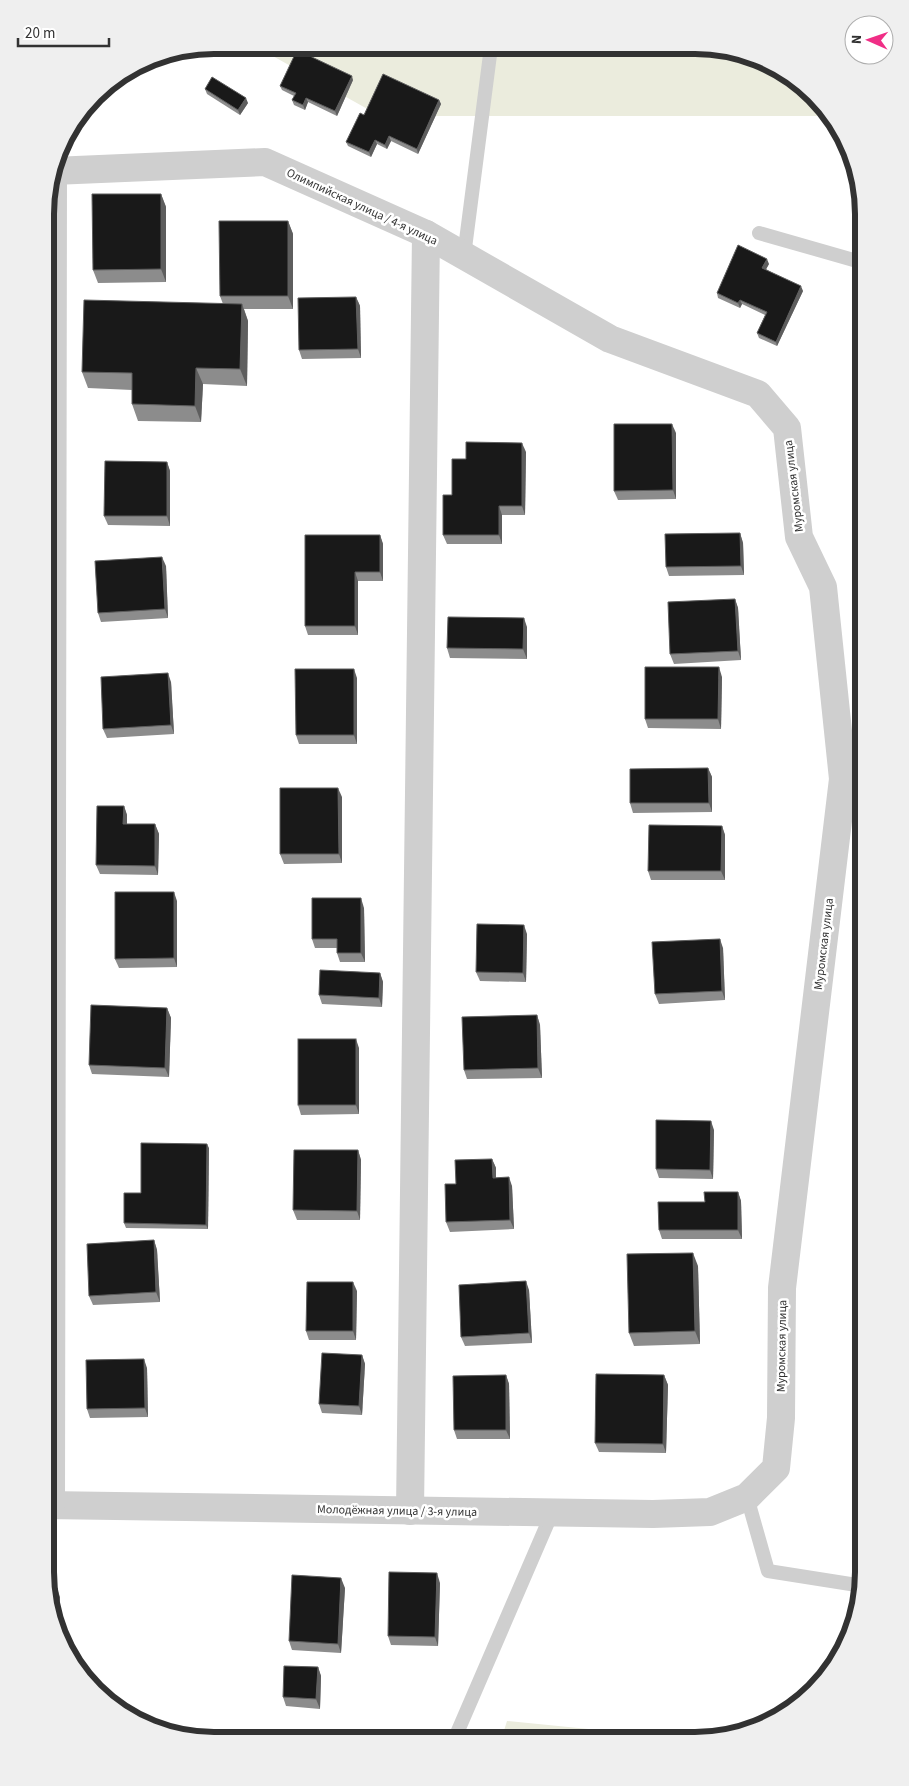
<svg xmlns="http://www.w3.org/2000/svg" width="909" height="1786" font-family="'Source Sans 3',sans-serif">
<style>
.green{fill:#ebecdd}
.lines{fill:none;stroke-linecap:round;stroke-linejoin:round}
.lane{stroke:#cfcfcf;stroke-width:14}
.street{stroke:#cfcfcf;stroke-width:28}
.wall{fill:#8c8c8c}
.shaded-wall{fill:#5e5e5e}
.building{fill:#191919;stroke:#5e5e5e}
.labels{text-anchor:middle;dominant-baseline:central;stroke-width:5;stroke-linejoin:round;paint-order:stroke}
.street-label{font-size:12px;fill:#323232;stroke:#fff}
.rim{fill:none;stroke:#323232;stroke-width:6}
</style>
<rect width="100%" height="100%" fill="#fff"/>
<!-- green -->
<g class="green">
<path d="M253 45 728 48 806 87 826 116H380Z"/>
<path d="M507 1721 699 1740H501Z"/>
</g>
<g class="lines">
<!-- lane -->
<g class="lane">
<path d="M759 233 864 263"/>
<path d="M464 256 491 47"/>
<path d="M843 779 864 770"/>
<path d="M747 1497 768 1571 863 1586"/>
<path d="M454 1740 552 1513"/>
</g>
<!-- street -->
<g class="street">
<path d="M45 1505 653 1514 710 1512 747 1497 776 1468 781 1418 782 1288 843 779 823 587 799 537 787 428 758 394 610 339 426 234 265 162 53 171"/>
<path d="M51 1505 53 171"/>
<path d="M410 1511 426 234"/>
</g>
</g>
<!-- wall -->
<g class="wall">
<path d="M353 80 337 116 308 102 305 110 294 105 292 100 294 96 282 90 280 86Z"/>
<path d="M205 89 248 103 240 115 207 94Z"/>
<path d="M439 100 441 104 418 154 391 141 387 149 377 144 371 157 348 146 346 142 364 115Z"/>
<path d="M161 194 166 207V282L98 283 93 270Z"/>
<path d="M288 221 293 234V309H244L248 321 247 386 203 384 201 422 138 421 132 404V390L88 388 82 372 223 304 220 296Z"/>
<path d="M769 264 766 269 803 291 777 346 759 338 757 333 765 315 742 304 740 308 718 298 717 293Z"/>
<path d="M356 297 360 306 361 358 302 359 299 350Z"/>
<path d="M676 433V499L618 500 614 491Z"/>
<path d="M526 452 525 515H502V544H447L443 535 452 495 466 459Z"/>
<path d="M167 462 170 471V526L108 525 104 516Z"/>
<path d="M740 533 743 543 744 575 669 576 666 567Z"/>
<path d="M380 535 383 544V581H358V635H308L305 626Z"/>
<path d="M166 566 168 618 101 622 98 613Z"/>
<path d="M735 599 738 608 741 660 674 664 670 654Z"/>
<path d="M527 627V659L450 658 447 648Z"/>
<path d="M722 677 721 729 648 728 645 719Z"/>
<path d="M357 678V744H299L296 735Z"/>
<path d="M171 682 174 734 107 738 103 729Z"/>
<path d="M708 768 712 777V812L633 813 630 803Z"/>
<path d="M342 797V863L284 864 280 854Z"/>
<path d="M124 806 127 815V824H155L159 834 158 875 100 874 96 865Z"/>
<path d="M722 826 725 835V880H651L648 871Z"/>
<path d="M177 901V967L119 968 115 959Z"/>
<path d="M364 908 365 962H340L337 953V948H315L312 939Z"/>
<path d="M527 934 526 982 480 981 476 972Z"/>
<path d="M723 948 725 1000 659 1004 655 994Z"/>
<path d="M380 973 383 982 382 1007 322 1004 319 995Z"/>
<path d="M167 1008 171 1018 169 1077 92 1074 89 1065Z"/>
<path d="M537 1015 540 1025 542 1078 467 1079 464 1070Z"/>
<path d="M359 1048V1114L301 1115 298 1105Z"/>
<path d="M714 1130 713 1179 659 1178 656 1169Z"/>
<path d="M209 1148 208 1229 126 1228 124 1223Z"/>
<path d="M358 1150 361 1160 360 1220H297L293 1210Z"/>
<path d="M492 1159 496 1168V1178L512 1186 514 1229 450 1232 446 1222 456 1184Z"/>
<path d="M738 1192 741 1201 742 1239H662L659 1230 705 1202Z"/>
<path d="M154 1240 157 1250 160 1302 93 1305 89 1296Z"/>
<path d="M698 1266 700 1344 634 1346 629 1333Z"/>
<path d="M529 1290 532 1343 465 1346 461 1337Z"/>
<path d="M357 1291 356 1340H309L306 1331Z"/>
<path d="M362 1355 365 1364 362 1415 322 1413 319 1404Z"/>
<path d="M147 1368 148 1417 90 1418 87 1409Z"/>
<path d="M506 1375 509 1384 510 1439H457L454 1430Z"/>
<path d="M664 1375 668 1385 666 1453 599 1452 595 1443Z"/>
<path d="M440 1583 438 1646 391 1645 388 1636Z"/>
<path d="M345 1588 341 1653 292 1650 289 1641Z"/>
<path d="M318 1667 321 1676 320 1709 286 1706 283 1697Z"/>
</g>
<!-- shaded-wall -->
<g class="shaded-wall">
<path d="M352 76 353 80 337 116 335 111Z"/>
<path d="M246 98 248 103 240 115 238 110Z"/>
<path d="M306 98 308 102 305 110 303 105Z"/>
<path d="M439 100 441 104 418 154 417 149Z"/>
<path d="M389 136 391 141 387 149 385 145Z"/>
<path d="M375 140 377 144 371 157 369 152Z"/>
<path d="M161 194 166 207V282L161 269Z"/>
<path d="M288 221 293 234V309L288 296Z"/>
<path d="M767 259 769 264 764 273 762 268Z"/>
<path d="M801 286 803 291 777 346 776 342Z"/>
<path d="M356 297 360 306 361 358 358 349Z"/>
<path d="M740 300 742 304 740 308 738 303Z"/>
<path d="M242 304 248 321 247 386 240 369Z"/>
<path d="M196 368 203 384 201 422 195 406Z"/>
<path d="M672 424 676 433V499L673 490Z"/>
<path d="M522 443 526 452 525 515 522 506Z"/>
<path d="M167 462 170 471V526L167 516Z"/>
<path d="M499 506 502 515V544L499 535Z"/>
<path d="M740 533 743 543 744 575 741 566Z"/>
<path d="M380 535 383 544V581L380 572Z"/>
<path d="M162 557 166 566 168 618 165 609Z"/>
<path d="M355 572 358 581V635L355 626Z"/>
<path d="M735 599 738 608 741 660 738 651Z"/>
<path d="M524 618 527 627V659L523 649Z"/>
<path d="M719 667 722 677 721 729 718 719Z"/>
<path d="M354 669 357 678V744L354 735Z"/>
<path d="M168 673 171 682 174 734 171 725Z"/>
<path d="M708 768 712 777V812L709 803Z"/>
<path d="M338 788 342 797V863L339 854Z"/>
<path d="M124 806 127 815V833L123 824Z"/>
<path d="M155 824 159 834 158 875 155 866Z"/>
<path d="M722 826 725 835V880L721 871Z"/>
<path d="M174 892 177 901V967L174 958Z"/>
<path d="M361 898 364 908 365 962 361 953Z"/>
<path d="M524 925 527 934 526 982 523 973Z"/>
<path d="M720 939 723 948 725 1000 722 991Z"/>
<path d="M380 973 383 982 382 1007 379 998Z"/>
<path d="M167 1008 171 1018 169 1077 165 1068Z"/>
<path d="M537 1015 540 1025 542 1078 538 1068Z"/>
<path d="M356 1039 359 1048V1114L356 1105Z"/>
<path d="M711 1121 714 1130 713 1179 710 1170Z"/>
<path d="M207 1144 209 1148 208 1229 206 1225Z"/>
<path d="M358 1150 361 1160 360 1220 357 1211Z"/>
<path d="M492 1159 496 1168V1187L493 1178Z"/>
<path d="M509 1177 512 1186 514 1229 510 1220Z"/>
<path d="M738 1192 741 1201 742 1239 738 1230Z"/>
<path d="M154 1240 157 1250 160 1302 156 1292Z"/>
<path d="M693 1253 698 1266 700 1344 695 1331Z"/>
<path d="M526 1281 529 1290 532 1343 529 1333Z"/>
<path d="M353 1282 357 1291 356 1340 353 1331Z"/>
<path d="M362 1355 365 1364 362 1415 359 1406Z"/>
<path d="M144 1359 147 1368 148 1417 145 1408Z"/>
<path d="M506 1375 509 1384 510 1439 506 1430Z"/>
<path d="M664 1375 668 1385 666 1453 663 1444Z"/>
<path d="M437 1573 440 1583 438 1646 435 1637Z"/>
<path d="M341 1578 345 1588 341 1653 338 1644Z"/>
<path d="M57 1588 60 1597 59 1634 56 1629Z"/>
<path d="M318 1667 321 1676 320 1709 316 1699Z"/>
</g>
<!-- building -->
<g class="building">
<path d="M297 50 352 76 335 111 306 98 303 105 292 100 296 93 280 86Z"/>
<path d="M383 74 439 100 417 149 389 136 385 145 375 140 369 152 346 142 360 113 364 115Z"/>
<path d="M212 77 246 98 238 110 205 89Z"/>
<path d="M92 194H161V269L93 270Z"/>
<path d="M219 221H288V296H220Z"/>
<path d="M738 245 767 259 762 268 801 286 776 342 757 333 767 312 740 300 738 303 717 293Z"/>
<path d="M356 297 358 349 299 350 298 298Z"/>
<path d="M84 300 242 304 240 369 196 368 195 406 132 404V373L82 372Z"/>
<path d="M614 424H672L673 490 614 491Z"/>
<path d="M466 442 522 443V506H499V535H443V495H452V459H466Z"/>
<path d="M105 461 167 462V516H104Z"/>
<path d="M740 533 741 566 666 567 665 534Z"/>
<path d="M305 535H380V572H355V626H305Z"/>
<path d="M162 557 165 609 98 613 95 561Z"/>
<path d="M735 599 738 651 670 654 668 602Z"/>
<path d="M448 617 524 618 523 649 447 648Z"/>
<path d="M645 667H719L718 719H645Z"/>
<path d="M295 669H354V735H296Z"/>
<path d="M168 673 171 725 103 729 101 677Z"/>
<path d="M708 768 709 803H630V769Z"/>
<path d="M280 788H338L339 854H280Z"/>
<path d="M97 806H124L123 824H155V866L96 865Z"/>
<path d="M649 825 722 826 721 871H648Z"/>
<path d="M115 892H174V958L115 959Z"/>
<path d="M312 898H361V953H337V939H312Z"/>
<path d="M477 924 524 925 523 973 476 972Z"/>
<path d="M720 939 722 991 655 994 652 942Z"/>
<path d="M320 970 380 973 379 998 319 995Z"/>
<path d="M91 1005 167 1008 165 1068 89 1065Z"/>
<path d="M537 1015 538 1068 464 1070 462 1017Z"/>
<rect x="298" y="1039" width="58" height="66"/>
<path d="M656 1120 711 1121 710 1170 656 1169Z"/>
<path d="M141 1143 207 1144 206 1225 124 1223V1193H141Z"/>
<path d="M294 1150H358L357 1211 293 1210Z"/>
<path d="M492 1159 493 1178 509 1177 510 1220 446 1222 445 1184H456L455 1160Z"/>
<path d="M704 1192H738V1230H659L658 1202H705Z"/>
<path d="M154 1240 156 1292 89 1296 87 1244Z"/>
<path d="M693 1253 695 1331 629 1333 627 1254Z"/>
<path d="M526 1281 529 1333 461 1337 459 1285Z"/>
<path d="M307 1282H353V1331H306Z"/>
<path d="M322 1353 362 1355 359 1406 319 1404Z"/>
<path d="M144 1359 145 1408 87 1409 86 1360Z"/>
<path d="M596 1374 664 1375 663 1444 595 1443Z"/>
<path d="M506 1375V1430H454L453 1376Z"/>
<path d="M389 1572 437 1573 435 1637 388 1636Z"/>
<path d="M292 1575 341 1578 338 1644 289 1641Z"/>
<path d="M48 1588H57L56 1629 54 1626Z"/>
<path d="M284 1666 318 1667 316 1699 283 1697Z"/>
</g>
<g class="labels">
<!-- street labels -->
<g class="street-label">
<text transform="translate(362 207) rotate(25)">Олимпийская улица / 4-я улица</text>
<text transform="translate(794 486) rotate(-97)">Муромская улица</text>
<text transform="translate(824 944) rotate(-83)">Муромская улица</text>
<text transform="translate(782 1346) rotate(-89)">Муромская улица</text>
<text transform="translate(397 1511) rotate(1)">Молодёжная улица / 3-я улица</text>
</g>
</g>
<!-- crop -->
<path d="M0 0H909V1786H0ZM214 54H695A160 160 0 0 1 855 214V1572A160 160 0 0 1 695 1732H214A160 160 0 0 1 54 1572V214A160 160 0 0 1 214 54Z" fill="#efefef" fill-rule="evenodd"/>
<path class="rim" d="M214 54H695A160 160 0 0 1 855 214V1572A160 160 0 0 1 695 1732H214A160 160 0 0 1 54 1572V214A160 160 0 0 1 214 54Z"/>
<!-- north arrow -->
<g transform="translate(869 40) rotate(272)"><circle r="24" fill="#ffffff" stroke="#adadad"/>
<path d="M0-4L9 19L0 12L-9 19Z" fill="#f02e86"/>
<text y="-8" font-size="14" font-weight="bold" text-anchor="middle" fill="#323232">N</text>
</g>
<!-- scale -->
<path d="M18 38v8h91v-8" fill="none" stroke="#323232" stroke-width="2.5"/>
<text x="25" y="38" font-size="15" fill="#323232" stroke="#ffffff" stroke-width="4" paint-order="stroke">20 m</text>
</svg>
